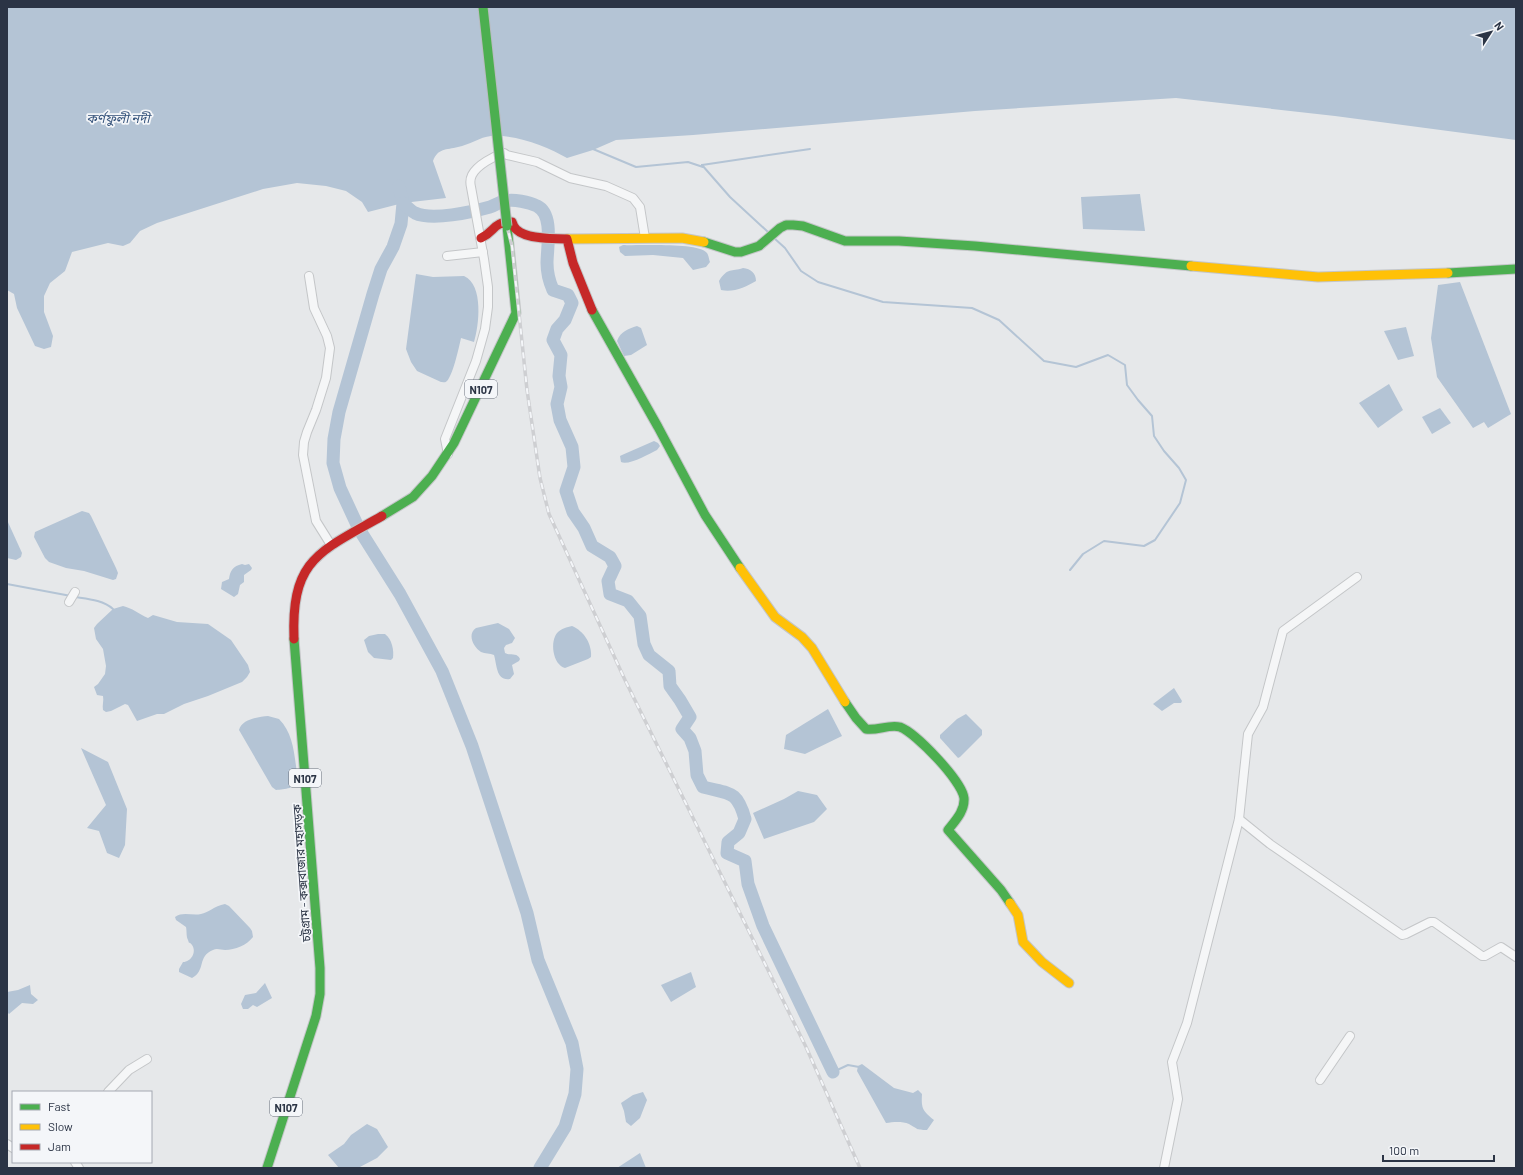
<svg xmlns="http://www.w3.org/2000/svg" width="1523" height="1175" font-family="Barlow,'Noto Sans Bengali',sans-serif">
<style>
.water{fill:#b4c4d5}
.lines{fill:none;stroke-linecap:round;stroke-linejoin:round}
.stream{stroke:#b4c4d5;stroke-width:2}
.river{stroke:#b4c4d5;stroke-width:13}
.street-casing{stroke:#c4c6c8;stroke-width:10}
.fast-casing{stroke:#c4c6c8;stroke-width:11}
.slow-casing{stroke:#c4c6c8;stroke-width:11}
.jam-casing{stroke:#c4c6c8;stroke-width:11}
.street{stroke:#f5f6f7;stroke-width:8}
.fast{stroke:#4caf50;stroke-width:9}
.slow{stroke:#ffc107;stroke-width:9}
.jam{stroke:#c62828;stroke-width:9}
.rail-casing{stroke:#cecfd2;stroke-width:3.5}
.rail{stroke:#f4f6f9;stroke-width:2;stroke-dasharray:6;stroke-linecap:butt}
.fast-bridge-casing{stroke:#b8bbbf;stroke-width:11;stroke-linecap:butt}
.fast-bridge{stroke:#4caf50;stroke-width:9}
.labels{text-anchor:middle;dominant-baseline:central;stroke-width:3.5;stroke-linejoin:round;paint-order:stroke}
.shield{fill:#f4f6f9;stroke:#676e7b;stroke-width:1}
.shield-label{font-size:11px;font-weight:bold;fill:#2b3445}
.street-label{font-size:12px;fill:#2b3445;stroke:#f4f6f9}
.water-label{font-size:13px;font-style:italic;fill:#34527a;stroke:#f4f6f9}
</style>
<rect width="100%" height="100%" fill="#e6e8ea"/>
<!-- water -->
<g class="water">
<path d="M7 7H1516V140L1335 116 1176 98 975 111 693 135 616 140 593 150 567 158C547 146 514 134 491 136 480 137 469 145 458 147 446 150 438 148 433 161L446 198 403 203 368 212 362 202 346 191 326 186 297 183 263 189 157 223 140 231 130 243 123 246 108 243 72 252 65 271 50 283 44 296V312L53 336 51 347 44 349 35 346 17 308 14 294 7 290Z"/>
<path d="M1140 194 1145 231 1083 229 1081 197Z"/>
<path d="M623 245C639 246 698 242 707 253 709 256 709 260 710 262L706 267 693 270 683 258 653 255 625 256 620 252 619 247Z"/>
<path d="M743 268C751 269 756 273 756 281 746 287 733 293 721 290L719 281C728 267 731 272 743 268Z"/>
<path d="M416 274 433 277 464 276C484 285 479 326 474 342L461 338C459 347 453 375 447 381 445 383 444 382 441 382L417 371 411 362 406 349Z"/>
<path d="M1460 282 1511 414 1488 428 1484 422 1473 428 1437 377 1431 338 1438 285Z"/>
<path d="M637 326 641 328 647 345 631 355 624 356 617 341C621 331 628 329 637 326Z"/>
<path d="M1406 327 1414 356 1398 360 1384 331Z"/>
<path d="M1389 384 1403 410 1378 428 1359 403Z"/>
<path d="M1440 408 1451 423 1432 434 1422 417Z"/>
<path d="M654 441 658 443 660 446 657 450C649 454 628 466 621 462L620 456 622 455Z"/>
<path d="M82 511 89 513 91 516 116 568 118 573 116 579 113 580 84 571 66 568 49 562 45 558 34 537 35 532Z"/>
<path d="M7 520 22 553 21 557 16 560 7 558Z"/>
<path d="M242 564 245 565 249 564 252 568 251 570 244 575V582L240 585 238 594 234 597 221 589 222 582 229 579C230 571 233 566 242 564Z"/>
<path d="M123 606C132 608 139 614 148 618L153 615 177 622 208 624 231 640 248 665 250 672 247 677 242 682 208 696 184 704 164 714H157L137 721 128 705 125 704 111 711 106 712 103 710C102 705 104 701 103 696L97 695 94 687 98 684 105 674 106 666 103 649 96 639 94 628 97 624 113 609Z"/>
<path d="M498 623 509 629 515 638 512 643 506 645 504 648 505 653C510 656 517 652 520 659L519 661 512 665 514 674 510 679C496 681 497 665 494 655 490 653 485 654 481 652 473 647 467 634 476 628Z"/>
<path d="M572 626C584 631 592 644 591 657L588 659 565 668C553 665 549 641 558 632 561 629 567 627 572 626Z"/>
<path d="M378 634H385C392 639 394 650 393 658L391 660 374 658 368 652 364 640 369 636Z"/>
<path d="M1174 688 1182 701 1181 703H1174L1162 711 1153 704Z"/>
<path d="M828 709 842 736 805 754 784 749 786 735Z"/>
<path d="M966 714 982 730V735L960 757 958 758 940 738V735L957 719Z"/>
<path d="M268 716 279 719C295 735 294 758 298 779 296 789 285 789 276 790L272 787 239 730C242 719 258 717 268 716Z"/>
<path d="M81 748 108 762 127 809 125 845 119 858 107 853 99 831 87 828 106 805Z"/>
<path d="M798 791 817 795 827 809 814 822 764 839 753 813 784 799Z"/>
<path d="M225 904 229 906 250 928 252 931 253 937C247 945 235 950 225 950 221 950 217 948 213 950 197 956 206 971 192 978L179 972V969L183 962C191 962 197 952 192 945 188 940 190 946 188 940 186 936 187 932 186 927L176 920 175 917C183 911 192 916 201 914 208 913 214 906 225 904Z"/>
<path d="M691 972 696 987 671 1002 661 985Z"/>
<path d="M265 983 272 998 257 1007 253 1005 248 1009H243L241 1004 245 995 256 993Z"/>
<path d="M30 985 31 994 38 1000 33 1004 22 1003 9 1014 7 1012V992L18 990Z"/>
<path d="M862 1064 894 1088 913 1093 918 1090 922 1094C921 1109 923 1111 934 1120L927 1130C916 1130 918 1129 909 1124 902 1121 893 1122 886 1123L857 1071 858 1066Z"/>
<path d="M643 1092 647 1100 640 1118 631 1126 626 1122 624 1111 621 1103 633 1095Z"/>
<path d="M367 1124 377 1129 388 1147 377 1158 358 1168H339L328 1155 344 1144 351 1135Z"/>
<path d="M640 1153 646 1168H617Z"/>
</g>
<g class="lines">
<!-- stream -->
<g class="stream">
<path d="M593 149 636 167 688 162 703 167 702 165 730 197 768 232"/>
<path d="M702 165 810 149"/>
<path d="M774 238 785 248 801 271 818 282 883 302 972 308 999 320 1044 361 1076 367 1108 355 1125 365 1127 385 1138 400 1152 416 1154 436 1164 451 1179 468 1186 480 1180 503 1155 540 1144 546 1104 541 1083 554 1070 570"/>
<path d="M7 584 71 596"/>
<path d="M75 597C88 599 103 600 113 609"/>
<path d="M833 1072 848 1065 859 1067"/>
</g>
<!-- river -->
<g class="river">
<path d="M399 186 403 203 401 224 393 247 381 269 373 294 339 412 334 439 333 463 340 488 359 529 400 594 442 671 472 746 527 913 538 960 572 1043 577 1069 575 1094 565 1127 540 1168"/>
<path d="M403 203C406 206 411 211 415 213 432 221 472 212 490 207 495 205 500 202 504 201 514 199 529 202 537 206 554 214 547 248 547 263 547 273 549 281 553 290L568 295 572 303 565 320 557 329 553 340 561 355 559 376 561 387 557 404 560 420 572 447 574 467 566 491 573 512 584 528 592 546 610 557 615 566 608 581 610 594 628 601 640 616 644 644 649 655 669 671 670 686 680 700 690 717 682 729 690 738 695 751 697 775 703 787C730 794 737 790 745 819L739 833 728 842 727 853 745 861 748 884 763 926 833 1072"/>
</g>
<defs>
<g id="street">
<path d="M447 256 483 252"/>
<path d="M309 276 314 308 327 336 330 348 326 378 316 410 307 432 304 442 303 455 316 521 331 545"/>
<path d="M448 454 445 439 476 361 485 329 488 307V287L484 259 471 187C470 183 470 179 472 175 477 165 494 156 504 153L507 155 537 162 570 178 606 186 633 198 640 207 645 238"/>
<path d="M69 602 75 592"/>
<path d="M1239 819 1270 844 1402 935 1406 934 1430 922H1434L1482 956H1485L1501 947 1516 957"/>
<path d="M1320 1080 1350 1036"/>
<path d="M108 1092 129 1070 147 1059"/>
<path d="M7 1144 13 1148"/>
<path d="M75 1162 79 1168"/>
<path d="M1164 1168 1178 1099 1172 1062 1187 1023 1239 819 1248 734 1263 707 1283 631 1357 577"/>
</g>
<g id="fast">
<path d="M704 242 735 252H741L759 246 780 228 786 225H793L803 226 845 241H899L975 246 1191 266"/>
<path d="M1448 273 1516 269"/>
<path d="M592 310 658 427 705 515 740 568"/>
<path d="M382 516 413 497 432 476 454 443 516 313 507 226"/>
<path d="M845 702 856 718 866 729C877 731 889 724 900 727 916 733 962 781 964 798 965 811 955 821 948 830L1001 890 1010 903"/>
<path d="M267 1168 316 1016 320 994V968L294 639"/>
</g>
<g id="slow">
<path d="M567 239 682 238 704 242"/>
<path d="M1191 266 1318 277 1448 273"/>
<path d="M740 568 775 617 802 637 812 648 845 702"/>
<path d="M1010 903 1018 915 1023 942 1042 962 1069 983"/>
</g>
<g id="jam">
<path d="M481 238C496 231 492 222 512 222 513 225 514 228 517 230 526 239 555 239 567 239L573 263 592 310"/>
<path d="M294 639C291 559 319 552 382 516"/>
</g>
</defs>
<!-- street casing -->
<use href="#street" class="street-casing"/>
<!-- fast casing -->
<use href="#fast" class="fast-casing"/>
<!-- slow casing -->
<use href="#slow" class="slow-casing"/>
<!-- jam casing -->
<use href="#jam" class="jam-casing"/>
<!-- street -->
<use href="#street" class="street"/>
<!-- fast -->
<use href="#fast" class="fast"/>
<!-- slow -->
<use href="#slow" class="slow"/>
<!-- jam -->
<use href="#jam" class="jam"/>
<defs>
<path id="rail" d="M482 7 507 226 512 246 527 390 540 478 549 514 625 680 806 1047 860 1168"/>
</defs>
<!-- rail casing -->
<use href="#rail" class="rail-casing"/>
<!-- rail -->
<use href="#rail" class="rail"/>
<defs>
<path id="fast-bridge" d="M483 7 507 226"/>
</defs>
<!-- fast-bridge casing -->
<use href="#fast-bridge" class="fast-bridge-casing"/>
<!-- fast-bridge -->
<use href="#fast-bridge" class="fast-bridge"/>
</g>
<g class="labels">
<!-- shield labels -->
<g class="shield">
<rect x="465" y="380" width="32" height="18" rx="3"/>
<rect x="289" y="769" width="32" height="18" rx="3"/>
<rect x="270" y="1098" width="32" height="18" rx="3"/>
</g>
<g class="shield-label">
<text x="481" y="389">N107</text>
<text x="305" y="778">N107</text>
<text x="286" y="1107">N107</text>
</g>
<!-- street labels -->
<g class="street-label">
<text transform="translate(301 873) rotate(-94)">চট্টগ্রাম - কক্সবাজার মহাসড়ক</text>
</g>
<!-- water labels -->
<g class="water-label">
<text x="118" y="118">কর্ণফুলী নদী</text>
</g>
</g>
<!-- border -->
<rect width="1523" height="1175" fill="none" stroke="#2b3445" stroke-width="16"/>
<!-- legend -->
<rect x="12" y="1091" width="140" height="72" fill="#f4f6f9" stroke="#a4a8b1"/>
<rect x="20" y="1104" width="20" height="6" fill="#4caf50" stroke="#a4a8b1"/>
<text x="48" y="1111" font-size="12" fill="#2b3445">Fast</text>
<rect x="20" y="1124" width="20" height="6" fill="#ffc107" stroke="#a4a8b1"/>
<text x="48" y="1131" font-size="12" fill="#2b3445">Slow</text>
<rect x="20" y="1144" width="20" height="6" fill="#c62828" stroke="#a4a8b1"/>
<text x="48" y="1151" font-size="12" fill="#2b3445">Jam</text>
<!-- north arrow -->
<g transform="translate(1491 32) rotate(54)" stroke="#f4f6f9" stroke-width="3" paint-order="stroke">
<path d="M0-3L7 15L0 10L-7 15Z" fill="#2b3445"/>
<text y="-6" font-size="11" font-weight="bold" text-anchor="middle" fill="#2b3445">N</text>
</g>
<!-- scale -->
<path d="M1383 1155v6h111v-6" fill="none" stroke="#2b3445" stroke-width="2"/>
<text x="1389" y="1155" font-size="12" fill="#2b3445" stroke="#f4f6f9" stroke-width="3" paint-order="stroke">100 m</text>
</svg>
